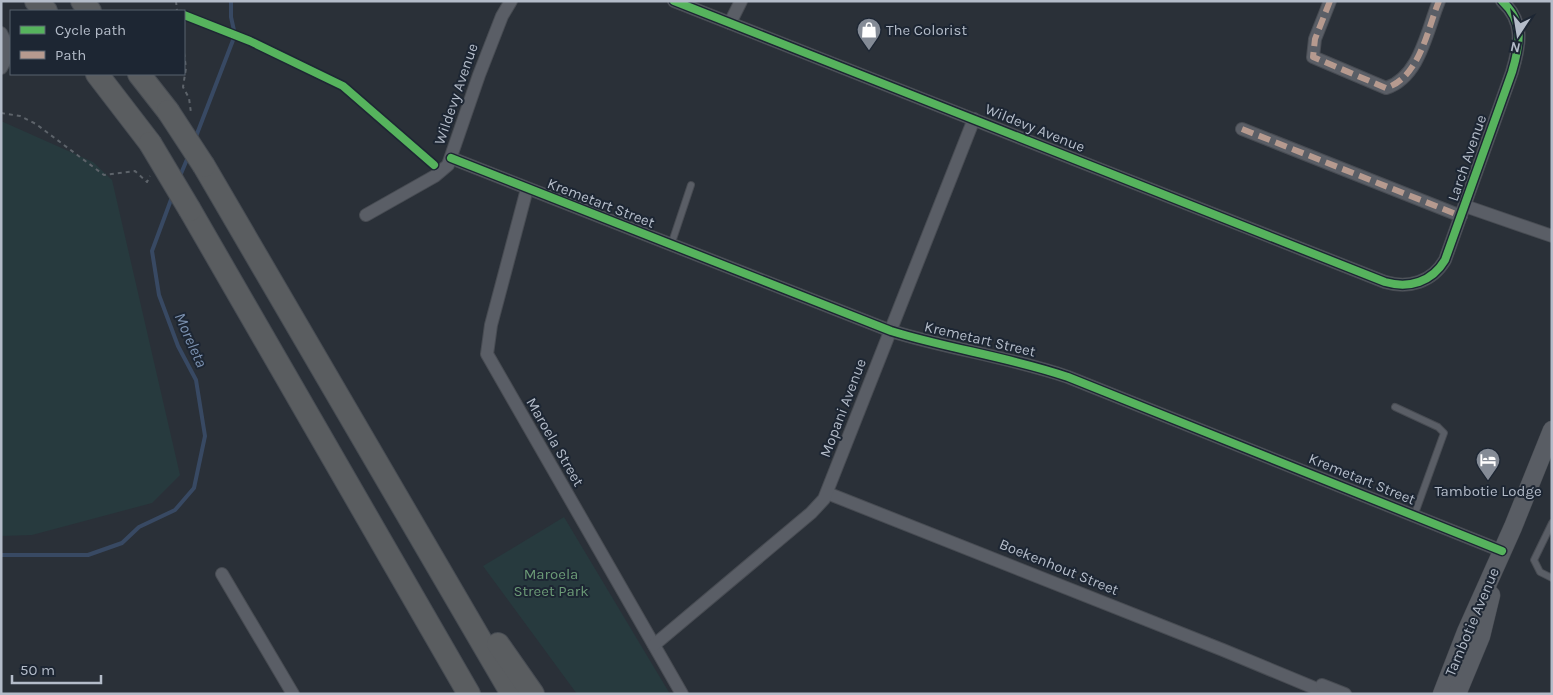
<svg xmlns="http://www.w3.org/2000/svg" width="1553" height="695" font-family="Karla,sans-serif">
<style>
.green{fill:#273a3e}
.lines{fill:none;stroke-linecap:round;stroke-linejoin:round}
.stream{stroke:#384963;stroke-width:4}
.lane-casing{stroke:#484c53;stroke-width:8}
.street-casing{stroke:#484c53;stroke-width:14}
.secondary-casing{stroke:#484c53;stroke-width:19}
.highway-casing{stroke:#474c53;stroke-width:24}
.path{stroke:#5d636a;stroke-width:2;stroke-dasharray:4 4;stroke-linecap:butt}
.lane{stroke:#5a5e66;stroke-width:6}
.street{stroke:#5a5e66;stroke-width:12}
.secondary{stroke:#595d64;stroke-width:18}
.highway{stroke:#5a5d60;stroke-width:22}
.highway-bridge-casing{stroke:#474c53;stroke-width:24;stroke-linecap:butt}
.highway-bridge{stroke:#5a5d60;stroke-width:22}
.quiet{stroke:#b69a8f;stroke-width:6;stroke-dasharray:12 6;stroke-linecap:butt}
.cycleway-casing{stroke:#1d2633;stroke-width:11}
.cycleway{stroke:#56b35d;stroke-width:8}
.labels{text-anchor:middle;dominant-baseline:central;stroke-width:4;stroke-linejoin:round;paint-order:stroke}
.poi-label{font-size:15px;fill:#b4bcc9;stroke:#1d2633;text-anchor:start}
.street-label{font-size:15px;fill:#b4bcc9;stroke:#1d2633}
.park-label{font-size:15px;fill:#6b9a76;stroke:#1d2633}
.water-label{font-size:16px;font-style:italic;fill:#7c92b1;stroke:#1d2633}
</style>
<rect width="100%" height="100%" fill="#2a3038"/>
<!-- green -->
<g class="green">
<path d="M1 121 93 162 112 180 180 475 152 503 32 535 1 536Z"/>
<path d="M564 517 670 694H577L483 566Z"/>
</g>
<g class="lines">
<!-- stream -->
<g class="stream">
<path d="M195 139 235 35 231 17V1"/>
<path d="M180 176 188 157"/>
<path d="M1 555H88L122 543 139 527 175 510 194 488 205 436 196 380 178 346 159 295 152 251 172 197"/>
</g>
<defs>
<g id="lane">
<path d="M671 245 691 185"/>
<path d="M1395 407 1438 427 1444 433 1414 516"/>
<path d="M1552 523 1534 560 1540 572 1552 578"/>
</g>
<g id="street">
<path d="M674 1 1385 282C1409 289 1432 282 1445 260L1512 72C1520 45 1525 22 1502 1"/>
<path d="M1330 1 1315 39 1313 57 1386 88C1420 77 1427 30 1439 1"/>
<path d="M730 23 741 1"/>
<path d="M1 33C8 45 9 56 1 68"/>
<path d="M1242 129 1461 216"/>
<path d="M451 158 891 331C949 349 1010 357 1068 377L1502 551"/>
<path d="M527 189 491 325 487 354 682 694"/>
<path d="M1465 206 1552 236"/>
<path d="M366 215 435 176 448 165 479 75 502 16 511 1"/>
<path d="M827 493 1223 650 1329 694"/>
<path d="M222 574 293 694"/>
<path d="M654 645 811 513 824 499 974 119"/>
<path d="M1322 685 1345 694"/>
</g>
<g id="secondary">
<path d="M1442 694 1466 632 1513 527 1552 430"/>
<path d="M1457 694 1481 636 1491 595"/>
</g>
<g id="highway">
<path d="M36 1 46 11"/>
<path d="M82 1 90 11"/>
<path d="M97 74 150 143"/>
<path d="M139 74 168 111"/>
<path d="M204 166 512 694"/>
<path d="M190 210 469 694"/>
<path d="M498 644 533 694"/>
</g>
</defs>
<!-- lane casing -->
<use href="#lane" class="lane-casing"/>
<!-- street casing -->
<use href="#street" class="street-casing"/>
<!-- secondary casing -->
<use href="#secondary" class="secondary-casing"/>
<!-- highway casing -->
<use href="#highway" class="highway-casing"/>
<!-- path -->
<g class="path">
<path d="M176 1 177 11"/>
<path d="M184 53 186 68 183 87 189 98 191 113"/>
<path d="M1 113 20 116 36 124 104 175 135 171 147 182 150 176"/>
</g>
<!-- lane -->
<use href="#lane" class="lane"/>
<!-- street -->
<use href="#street" class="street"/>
<!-- secondary -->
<use href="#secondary" class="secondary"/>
<!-- highway -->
<use href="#highway" class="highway"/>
<defs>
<g id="highway-bridge">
<path d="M168 111 204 166"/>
<path d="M150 143 190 210"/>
</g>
</defs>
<!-- highway-bridge casing -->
<use href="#highway-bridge" class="highway-bridge-casing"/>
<!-- highway-bridge -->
<use href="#highway-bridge" class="highway-bridge"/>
<!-- quiet -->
<g class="quiet">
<path d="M1330 1 1315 39 1313 57 1386 88C1420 77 1427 30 1439 1"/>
<path d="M1242 129 1461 216"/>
</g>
<defs>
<g id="cycleway">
<path d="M674 1 1385 282C1409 289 1432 282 1445 260L1512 72C1520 45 1525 22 1502 1"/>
<path d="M184 15 250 41 343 86 434 165"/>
<path d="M451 158 891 331C949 349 1010 357 1068 377L1502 551"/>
</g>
</defs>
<!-- cycleway casing -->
<use href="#cycleway" class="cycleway-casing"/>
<!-- cycleway -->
<use href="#cycleway" class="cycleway"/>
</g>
<!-- icons -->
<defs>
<symbol id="shop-pin" viewBox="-11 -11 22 30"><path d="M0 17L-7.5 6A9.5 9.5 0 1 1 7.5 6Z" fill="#848b96" stroke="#1d2633"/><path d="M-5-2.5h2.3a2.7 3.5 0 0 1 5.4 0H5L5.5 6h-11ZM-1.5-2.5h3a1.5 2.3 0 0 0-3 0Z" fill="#fff"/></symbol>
<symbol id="hotel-pin" viewBox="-11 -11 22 30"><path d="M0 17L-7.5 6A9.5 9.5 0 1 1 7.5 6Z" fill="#848b96" stroke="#1d2633"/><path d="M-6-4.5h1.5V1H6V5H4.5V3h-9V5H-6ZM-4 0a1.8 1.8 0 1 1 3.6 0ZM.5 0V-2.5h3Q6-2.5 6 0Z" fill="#fff"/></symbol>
</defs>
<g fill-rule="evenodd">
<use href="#shop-pin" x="855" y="16" width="28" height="38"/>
<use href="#hotel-pin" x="1474" y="446" width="28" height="38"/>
</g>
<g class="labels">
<!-- poi labels -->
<g class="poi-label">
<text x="886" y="30">The Colorist</text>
<text x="1488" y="491" text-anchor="middle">Tambotie Lodge</text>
</g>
<!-- street labels -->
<g class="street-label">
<text transform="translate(456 94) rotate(-71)">Wildevy Avenue</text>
<text transform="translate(1035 128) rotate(22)">Wildevy Avenue</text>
<text transform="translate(1467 158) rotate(-71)">Larch Avenue</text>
<text transform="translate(601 203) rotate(21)">Kremetart Street</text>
<text transform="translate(980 339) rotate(13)">Kremetart Street</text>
<text transform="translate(843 408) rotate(-69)">Mopani Avenue</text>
<text transform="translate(555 442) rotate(60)">Maroela Street</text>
<text transform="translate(1362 479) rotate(22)">Kremetart Street</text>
<text transform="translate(1059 567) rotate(22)">Boekenhout Street</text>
<text transform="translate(1472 622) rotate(-67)">Tambotie Avenue</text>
</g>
<!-- park labels -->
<g class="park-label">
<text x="551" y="574">Maroela<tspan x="551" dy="17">Street Park</tspan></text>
</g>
<!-- water labels -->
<g class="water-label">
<text transform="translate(191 340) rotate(66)">Moreleta</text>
</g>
</g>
<!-- border -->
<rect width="1553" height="695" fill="none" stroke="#b4bcc9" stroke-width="5"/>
<!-- legend -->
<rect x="10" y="10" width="175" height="65" fill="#1d2633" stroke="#59626f"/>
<rect x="20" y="26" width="25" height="8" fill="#56b35d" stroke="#59626f"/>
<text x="55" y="35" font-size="15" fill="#b4bcc9">Cycle path</text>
<rect x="20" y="51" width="25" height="8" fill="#b69a8f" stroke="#59626f"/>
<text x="55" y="60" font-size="15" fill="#b4bcc9">Path</text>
<!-- north arrow -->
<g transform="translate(1518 35) rotate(192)" stroke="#1d2633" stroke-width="4" paint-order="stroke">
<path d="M0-4L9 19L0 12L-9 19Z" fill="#b4bcc9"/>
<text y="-8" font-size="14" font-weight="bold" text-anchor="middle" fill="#b4bcc9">N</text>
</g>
<!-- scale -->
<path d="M12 675v8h89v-8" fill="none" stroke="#b4bcc9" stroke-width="2.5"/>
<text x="20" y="675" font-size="15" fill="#b4bcc9" stroke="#1d2633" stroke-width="4" paint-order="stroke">50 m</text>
</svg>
